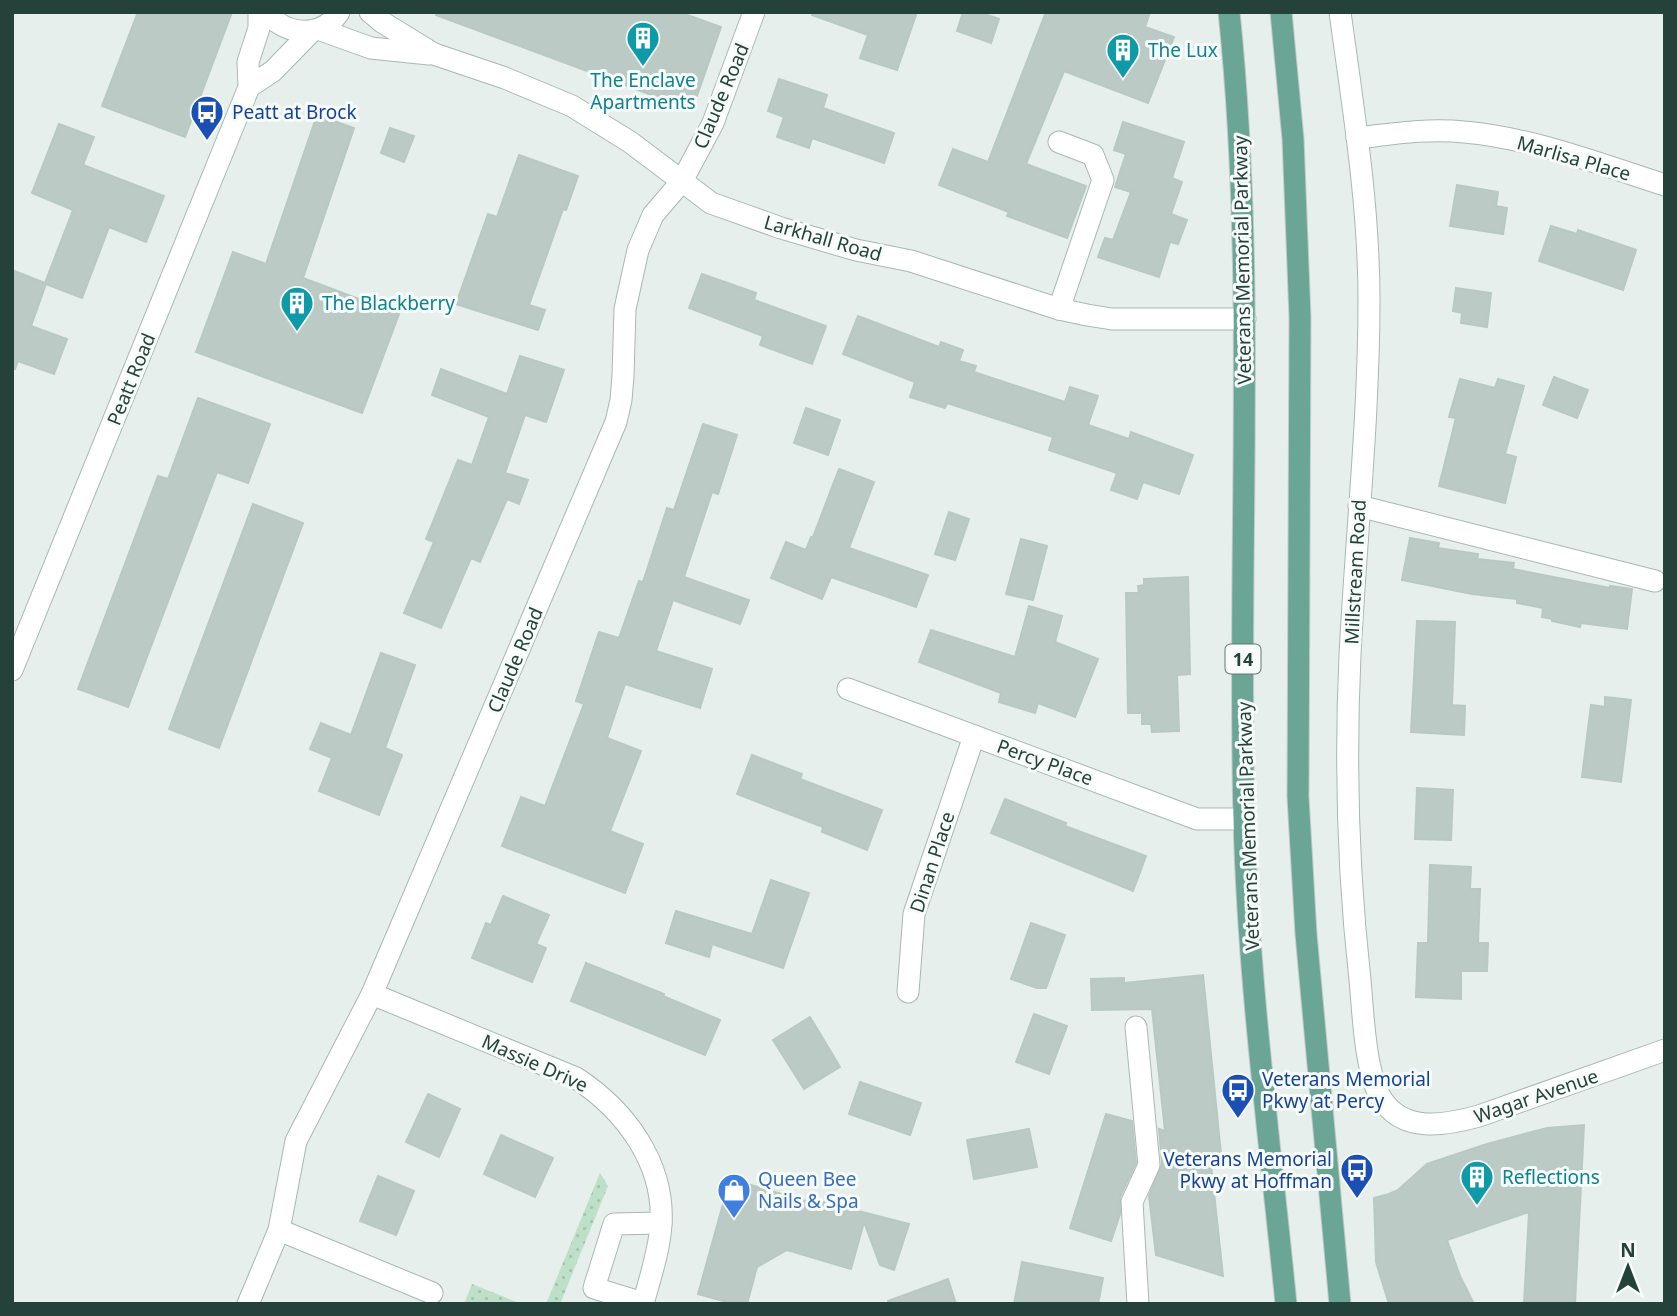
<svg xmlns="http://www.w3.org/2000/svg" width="1677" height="1316" font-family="'Noto Sans',sans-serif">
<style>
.park{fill:url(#park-dots)}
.building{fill:#bbcac4;stroke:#b8c9c2;stroke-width:2}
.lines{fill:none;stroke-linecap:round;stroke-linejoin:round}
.minor-casing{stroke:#a8b8b2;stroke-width:23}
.major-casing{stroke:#c2cac8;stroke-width:23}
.minor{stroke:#fff;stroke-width:21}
.major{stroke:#6aa596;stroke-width:21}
.labels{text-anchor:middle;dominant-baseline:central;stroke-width:6;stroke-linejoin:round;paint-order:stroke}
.shield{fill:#f7fbf9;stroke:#637a73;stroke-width:2}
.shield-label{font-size:18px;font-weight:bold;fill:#24423a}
.culture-label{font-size:19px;fill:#0d838f;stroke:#f7fbf9;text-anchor:start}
.street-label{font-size:19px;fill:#24423a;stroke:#f7fbf9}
.transit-label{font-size:19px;fill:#164399;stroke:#f7fbf9;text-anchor:start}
.shop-label{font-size:19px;fill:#366cbe;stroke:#f7fbf9;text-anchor:start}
</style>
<defs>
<pattern id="park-dots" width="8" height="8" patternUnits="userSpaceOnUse" patternTransform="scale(1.75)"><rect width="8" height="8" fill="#bfe0c8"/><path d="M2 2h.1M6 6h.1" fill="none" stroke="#a4c1ad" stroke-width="1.8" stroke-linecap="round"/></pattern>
</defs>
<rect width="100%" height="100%" fill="#e6efeb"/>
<!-- park -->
<g class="park">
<path d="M600 1173 608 1186 560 1304H546Z"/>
<path d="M472 1284 522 1304H464Z"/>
</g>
<!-- building -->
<g class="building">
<path d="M138 12H232L185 137 102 106Z"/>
<path d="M436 12H679L721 27 692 110 436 15Z"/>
<path d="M812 12H917L897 70 860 58 868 35 812 15Z"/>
<path d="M963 12H978L999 19 991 43 957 31Z"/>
<path d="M1046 12H1150L1145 27 1174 37 1148 103 1064 71 1026 164 1086 186 1067 238 1007 216 1009 212 939 185 953 149 988 162Z"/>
<path d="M779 79 827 95 823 108 894 133 884 163 812 138 809 148 777 137 784 117 768 111Z"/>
<path d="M317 115 354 128 303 278 399 314 362 413 196 352 233 252 266 264Z"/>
<path d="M1123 122 1184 142 1172 178 1182 182 1171 214 1187 220 1178 244 1170 242 1159 277 1098 257 1105 238 1113 240 1131 192 1115 187 1126 154 1114 150Z"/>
<path d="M59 124 94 137 83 165 164 196 146 242 109 227 82 298 46 284 31 326 67 339 54 374 18 361 15 369H12V270L45 283 73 210 32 193Z"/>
<path d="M390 128 414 136 404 162 381 153Z"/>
<path d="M519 155 578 176 566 210 563 209 529 305 545 310 538 330 456 304 488 214 497 217Z"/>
<path d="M1457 185 1498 192 1496 206 1507 208 1503 234 1450 226Z"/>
<path d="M1551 226 1577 234 1578 230 1636 250 1623 290 1539 261Z"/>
<path d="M702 274 756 293 754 300 826 326 812 364 760 345 763 336 689 308Z"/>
<path d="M1456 288 1491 293 1487 327 1461 323 1462 313 1453 311Z"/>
<path d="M858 316 939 347 941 342 963 350 959 361 976 366 974 372 1065 402 1070 387 1098 396 1088 425 1129 439 1131 432 1193 455 1179 494 1143 482 1137 499 1111 490 1117 473 1049 450 1053 437 947 403 945 408 910 397 915 382 843 354Z"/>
<path d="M520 356 564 370 546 422 525 415 505 473 528 480 519 504 507 499 480 562 471 558 441 628 404 613 434 542 426 539 458 460 472 465 489 417 432 395 441 369 507 394Z"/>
<path d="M1554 377 1588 390 1577 418 1543 405Z"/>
<path d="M1460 379 1495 388 1498 379 1524 386 1505 454 1516 457 1505 503 1439 486 1456 418 1449 417Z"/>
<path d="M198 398 270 424 248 483 217 472 128 707 78 689 158 476 168 479Z"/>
<path d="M806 408 840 420 828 455 794 443Z"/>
<path d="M703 424 737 435 718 494 712 492 684 577 749 600 740 624 673 600 656 651 712 669 700 708 625 684 607 738 641 751 610 831 643 844 625 893 502 846 521 797 545 806 584 704 576 701 599 632 619 638 639 581 643 582 667 508 674 510Z"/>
<path d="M839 469 874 482 849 548 928 575 916 607 831 577 822 599 771 578 786 542 806 550 811 537H813Z"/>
<path d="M253 504 303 523 219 748 169 729Z"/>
<path d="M949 512 969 519 955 560 935 554Z"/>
<path d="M1410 538 1439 543 1438 548 1478 554 1477 559 1514 563 1513 569 1610 588V586L1632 589 1627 629 1581 623 1580 627 1552 621V619L1542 617 1543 608 1517 603V599L1472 594 1402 580Z"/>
<path d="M1021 539 1047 546 1033 600 1006 594Z"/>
<path d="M1188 577 1190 674 1177 675 1179 731 1152 732 1151 724H1142V713H1128L1126 593H1139L1138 586 1144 585V579Z"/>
<path d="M1029 606 1062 616 1055 642 1098 659 1075 717 1038 703 1035 713 999 702 1001 693 919 662 931 630 1015 657Z"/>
<path d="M1417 621 1455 622 1452 705 1465 706 1464 735 1411 732Z"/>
<path d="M381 653 415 665 385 748 402 755 379 815 319 791 332 758 310 749 321 723 351 735Z"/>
<path d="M1605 697 1631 700 1621 782 1582 777 1591 705 1605 707Z"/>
<path d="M752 755 802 774 800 779 882 810 867 850 822 832 823 827 737 794Z"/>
<path d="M1417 788 1453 790 1451 840 1415 839Z"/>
<path d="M1005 799 1066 823 1065 826 1146 856 1133 891 991 833Z"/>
<path d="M1430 865 1471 867 1470 889H1480L1478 943H1488L1487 971H1461V999L1416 997 1418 943H1428Z"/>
<path d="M771 880 809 893 783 968 712 944 709 957 666 943 676 911 752 934Z"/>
<path d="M503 896 549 915 536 944 546 948 532 982 472 958 486 923 491 925Z"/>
<path d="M1031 923 1065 935 1046 988H1037L1011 979Z"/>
<path d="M586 963 664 994 663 996 720 1020 705 1055 571 1001Z"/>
<path d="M1203 975 1221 1154 1210 1155 1223 1276 1156 1255 1149 1196 1162 1164 1159 1129 1165 1131 1152 1009 1092 1010 1091 979 1124 978V983Z"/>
<path d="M1034 1014 1067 1026 1049 1074 1016 1062Z"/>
<path d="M810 1017 840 1067 804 1089 773 1040Z"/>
<path d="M860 1082 921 1103 910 1135 849 1114Z"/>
<path d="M428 1094 460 1109 439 1157 406 1142Z"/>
<path d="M1106 1114 1132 1121 1136 1163 1120 1197V1214L1111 1241 1070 1228Z"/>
<path d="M1584 1125 1575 1304H1524L1529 1212 1447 1240 1460 1276 1474 1304H1389L1376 1262 1374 1198 1389 1194 1398 1190 1427 1164 1487 1144 1547 1128Z"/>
<path d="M1029 1129 1037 1167 974 1179 967 1140Z"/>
<path d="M501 1135 553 1158 535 1197 484 1174Z"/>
<path d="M378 1176 414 1191 396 1235 360 1221Z"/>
<path d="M730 1179 810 1202 811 1199 909 1224 894 1270 880 1265 864 1222 851 1269 787 1250 757 1267 747 1304H734L698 1294Z"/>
<path d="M1022 1262 1103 1278 1098 1304H1014Z"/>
<path d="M948 1279 956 1304H888V1301Z"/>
</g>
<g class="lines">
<defs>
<g id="minor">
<path d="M266 12C286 36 322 39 339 12"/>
<path d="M370 12 382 22 434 54 505 78 572 106 630 142 711 203 781 228 856 250 911 261 1059 309 1087 315 1112 319H1245"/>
<path d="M1340 12C1353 108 1369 203 1369 300 1369 418 1356 537 1350 655 1345 763 1348 873 1360 980 1363 1012 1365 1072 1381 1098 1403 1134 1446 1125 1479 1116L1665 1050"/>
<path d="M321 30 371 48 429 54"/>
<path d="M249 87 273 71 312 31"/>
<path d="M1357 138C1392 134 1428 128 1464 132 1533 138 1599 164 1665 185"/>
<path d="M1059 309 1103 180 1093 155 1059 142"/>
<path d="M1359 506 1655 581"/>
<path d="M12 670 249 87 248 62 259 28V12"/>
<path d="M848 689 1197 819H1244"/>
<path d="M908 992 914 914 974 736"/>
<path d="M372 994 576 1078C625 1110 665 1163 661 1225 659 1252 650 1278 643 1304"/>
<path d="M1136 1027 1149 1165 1132 1202 1138 1304"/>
<path d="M279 1230 432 1293"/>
<path d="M643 1303 594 1288 614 1224 661 1223"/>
<path d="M248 1304 279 1230 296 1141 372 994 616 422 621 400 623 376 625 309 638 250 653 215 682 181 713 123 754 12"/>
</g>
<g id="major">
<path d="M1229 12C1257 280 1237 549 1244 818 1248 980 1270 1142 1286 1304"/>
<path d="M1281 12 1293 139 1300 317 1298 797 1306 934 1340 1304"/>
</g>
</defs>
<!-- minor casing -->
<use href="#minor" class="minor-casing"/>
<!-- major casing -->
<use href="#major" class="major-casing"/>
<!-- minor -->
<use href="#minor" class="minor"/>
<!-- major -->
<use href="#major" class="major"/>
</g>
<!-- icons -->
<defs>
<symbol id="building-pin" viewBox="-11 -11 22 30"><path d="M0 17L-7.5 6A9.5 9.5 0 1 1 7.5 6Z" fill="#0f9aa8" stroke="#f7fbf9"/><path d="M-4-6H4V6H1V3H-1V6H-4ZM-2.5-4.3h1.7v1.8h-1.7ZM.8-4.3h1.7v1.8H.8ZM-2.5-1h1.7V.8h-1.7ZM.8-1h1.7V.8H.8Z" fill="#fff"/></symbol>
<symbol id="bus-pin" viewBox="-11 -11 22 30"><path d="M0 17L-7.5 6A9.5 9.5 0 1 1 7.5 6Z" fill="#1a4fb4" stroke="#f7fbf9"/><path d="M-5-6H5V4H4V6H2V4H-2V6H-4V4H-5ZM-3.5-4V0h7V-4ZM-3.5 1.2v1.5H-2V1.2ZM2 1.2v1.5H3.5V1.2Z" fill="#fff"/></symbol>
<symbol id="shop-pin" viewBox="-11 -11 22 30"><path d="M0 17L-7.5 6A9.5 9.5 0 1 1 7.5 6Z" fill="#3f7fe0" stroke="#f7fbf9"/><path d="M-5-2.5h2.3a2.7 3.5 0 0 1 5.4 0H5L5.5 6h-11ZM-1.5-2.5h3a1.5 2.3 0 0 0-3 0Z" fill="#fff"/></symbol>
</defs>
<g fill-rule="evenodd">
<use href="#building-pin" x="624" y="19" width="38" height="52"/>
<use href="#building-pin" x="1104" y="31" width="38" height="52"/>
<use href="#bus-pin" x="188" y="93" width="38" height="52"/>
<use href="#building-pin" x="278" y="284" width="38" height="52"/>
<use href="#bus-pin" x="1219" y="1071" width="38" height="52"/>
<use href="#bus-pin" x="1338" y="1151" width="38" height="52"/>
<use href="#building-pin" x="1458" y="1158" width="38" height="52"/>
<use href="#shop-pin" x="715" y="1171" width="38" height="52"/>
</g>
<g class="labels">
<!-- shield labels -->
<rect class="shield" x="1225.5" y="644.5" width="35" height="29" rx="5"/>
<g class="shield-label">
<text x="1243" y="659">14</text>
</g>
<!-- culture labels -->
<g class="culture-label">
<text x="1148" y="50">The Lux</text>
<text x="643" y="80" text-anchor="middle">The Enclave<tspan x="643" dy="22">Apartments</tspan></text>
<text x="322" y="303">The Blackberry</text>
<text x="1502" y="1177">Reflections</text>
</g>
<!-- street labels -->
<g class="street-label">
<text transform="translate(721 96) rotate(-67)">Claude Road</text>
<text transform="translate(1574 158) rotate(16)">Marlisa Place</text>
<text transform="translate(823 238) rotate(16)">Larkhall Road</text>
<text transform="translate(1242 260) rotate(-91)">Veterans Memorial Parkway</text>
<text transform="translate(131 379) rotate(-68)">Peatt Road</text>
<text transform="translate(1355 572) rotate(-87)">Millstream Road</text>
<text transform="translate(515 660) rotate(-67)">Claude Road</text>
<text transform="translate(1045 762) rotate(20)">Percy Place</text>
<text transform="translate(1248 826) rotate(-92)">Veterans Memorial Parkway</text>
<text transform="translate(932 862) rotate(-72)">Dinan Place</text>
<text transform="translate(535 1063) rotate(24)">Massie Drive</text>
<text transform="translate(1536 1096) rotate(-19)">Wagar Avenue</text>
</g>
<!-- transit labels -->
<g class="transit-label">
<text x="232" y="112">Peatt at Brock</text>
<text x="1262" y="1079">Veterans Memorial<tspan x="1262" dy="22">Pkwy at Percy</tspan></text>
<text x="1332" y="1159" text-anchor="end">Veterans Memorial<tspan x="1332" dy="22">Pkwy at Hoffman</tspan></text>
</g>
<!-- shop labels -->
<g class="shop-label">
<text x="758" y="1179">Queen Bee<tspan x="758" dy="22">Nails &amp; Spa</tspan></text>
</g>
</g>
<!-- border -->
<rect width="1677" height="1316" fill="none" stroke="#24423a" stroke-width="28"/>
<!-- north arrow -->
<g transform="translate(1628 1267)" stroke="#f7fbf9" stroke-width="5" paint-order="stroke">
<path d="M0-5L12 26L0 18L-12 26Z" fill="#24423a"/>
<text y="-10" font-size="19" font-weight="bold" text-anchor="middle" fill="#24423a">N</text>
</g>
</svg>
